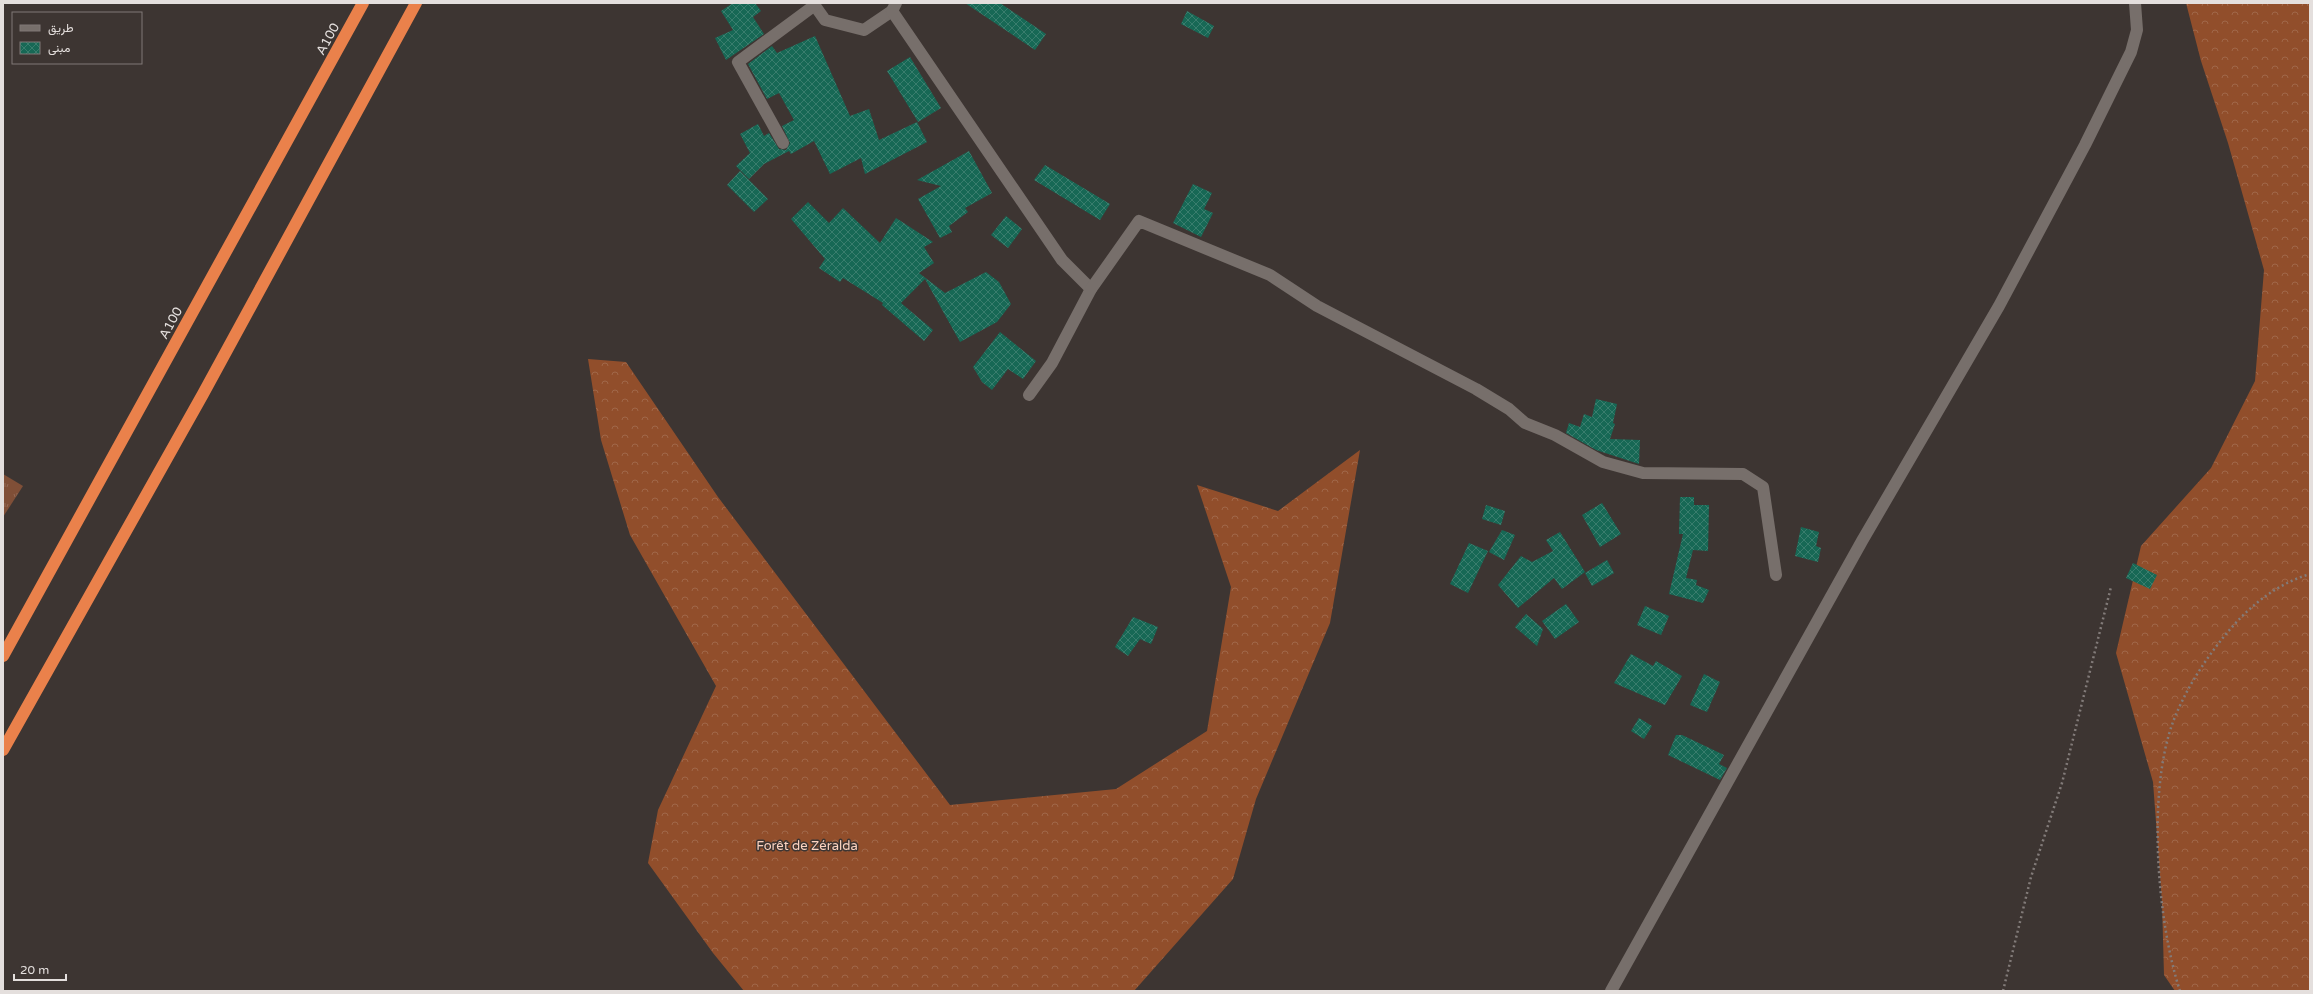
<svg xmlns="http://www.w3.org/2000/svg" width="2313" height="994" font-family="'Varela Round',Vazirmatn,sans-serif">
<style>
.grass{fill:url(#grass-tufts)}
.forest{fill:url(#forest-crowns)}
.building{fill:url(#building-cross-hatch)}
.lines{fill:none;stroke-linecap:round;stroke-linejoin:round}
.path{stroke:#827b79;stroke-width:2.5;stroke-dasharray:2 3;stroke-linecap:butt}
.minor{stroke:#776f6b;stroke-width:12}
.highway{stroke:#ea814b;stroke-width:12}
.labels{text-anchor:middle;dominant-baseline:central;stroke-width:3;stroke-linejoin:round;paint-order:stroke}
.street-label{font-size:13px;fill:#e4dfdd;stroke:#3d3532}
.park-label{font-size:13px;fill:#fcd3c0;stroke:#3d3532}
</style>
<defs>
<pattern id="grass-tufts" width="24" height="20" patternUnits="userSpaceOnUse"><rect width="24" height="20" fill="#804f37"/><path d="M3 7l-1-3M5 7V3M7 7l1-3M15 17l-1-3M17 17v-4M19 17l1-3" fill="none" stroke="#926854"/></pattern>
<pattern id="forest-crowns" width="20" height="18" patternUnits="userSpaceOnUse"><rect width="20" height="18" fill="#914e2b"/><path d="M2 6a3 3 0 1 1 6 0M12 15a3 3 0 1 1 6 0" fill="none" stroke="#a06749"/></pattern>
<pattern id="building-cross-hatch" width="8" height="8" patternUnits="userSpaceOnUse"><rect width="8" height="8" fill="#176855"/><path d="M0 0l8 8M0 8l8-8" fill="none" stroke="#397d6d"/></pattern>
</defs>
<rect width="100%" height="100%" fill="#3d3532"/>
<!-- grass -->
<path class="grass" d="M3 474 23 486 3 517Z"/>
<!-- forest -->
<g class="forest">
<path d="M2186 3H2310V991H2175L2164 975 2162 902 2153 782 2116 653 2141 546 2211 468 2255 381 2264 270 2228 143 2201 61Z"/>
<path d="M588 359 626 362 718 497 950 805 1116 789 1207 731 1231 587 1197 485 1278 511 1360 450 1330 623 1256 799 1233 879 1134 991H744L713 953 648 863 658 810 716 686 630 535 601 440Z"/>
</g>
<!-- building -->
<g class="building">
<path d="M733 3H755L761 11 753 17 764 34 726 60 715 38 733 30 721 11Z"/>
<path d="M965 3H1000L1046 34 1035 50Z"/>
<path d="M1187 11 1214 26 1208 38 1181 24Z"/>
<path d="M815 36 850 116 869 109 879 140 917 122 927 142 865 174 861 158 830 174 814 141 791 154 789 151 764 164 749 179 736 166 750 153 740 134 758 124 764 136 769 133 779 149 786 150 790 143 782 126 794 120 779 93 767 99 748 64 772 46 777 53Z"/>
<path d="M910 57 941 108 918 122 887 71Z"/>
<path d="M969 151 992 193 965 208 968 212 949 226 952 232 940 238 918 199 941 186 917 180Z"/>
<path d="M1045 165 1110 204 1100 220 1034 180Z"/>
<path d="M740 171 768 199 754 212 727 185Z"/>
<path d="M1193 184 1212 193 1204 209 1213 213 1201 237 1173 223Z"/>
<path d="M808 202 829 223 843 208 880 243 896 218 933 242 924 247 934 263 919 273 945 293 986 272 999 282 1011 304 997 322 960 342 925 279 901 303 933 330 924 341 882 305 883 303 843 278 840 282 819 268 825 259 791 219Z"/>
<path d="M1006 216 1022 229 1008 248 991 235Z"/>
<path d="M1000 332 1036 361 1023 379 1008 369 992 390 982 382 973 367Z"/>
<path d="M1596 399 1617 404 1613 423 1615 424 1610 439 1640 440 1639 464 1596 450 1566 433 1569 423 1580 427 1584 414 1592 417Z"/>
<path d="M1680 497H1694V505H1709L1708 551 1693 550 1686 578 1697 580 1696 585 1709 590 1703 603 1669 594 1683 534H1679Z"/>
<path d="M1602 503 1621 534 1600 547 1582 515Z"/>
<path d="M1486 505 1505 511 1501 525 1482 519Z"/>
<path d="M1801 527 1819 532 1816 546 1821 548 1818 562 1795 556Z"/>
<path d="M1502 530 1515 535 1504 560 1489 552Z"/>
<path d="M1560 532 1585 572 1562 589 1554 578 1518 608 1498 585 1521 556 1532 562 1553 551 1546 540Z"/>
<path d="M1469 543 1488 551 1468 593 1450 584Z"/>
<path d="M1607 560 1614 573 1592 586 1585 573Z"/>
<path d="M2133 563 2157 575 2150 589 2126 578Z"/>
<path d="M1566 604 1579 622 1555 639 1542 621Z"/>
<path d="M1645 606 1669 616 1661 635 1637 625Z"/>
<path d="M1526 614 1543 629 1537 646 1515 627Z"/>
<path d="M1133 617 1158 627 1151 644 1140 639 1128 656 1115 647Z"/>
<path d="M1631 654 1653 666 1656 661 1682 676 1665 705 1614 683Z"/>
<path d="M1704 674 1720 682 1707 712 1690 705Z"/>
<path d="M1639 718 1652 726 1644 739 1631 731Z"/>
<path d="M1676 735H1682L1724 755 1719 764 1727 768 1720 780 1668 755Z"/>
</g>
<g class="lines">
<!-- path -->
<g class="path">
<path d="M2003 991 2031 877 2062 783 2111 587"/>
<path d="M2180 991C2157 921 2147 792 2173 722 2184 693 2202 664 2222 639 2245 610 2273 585 2310 574"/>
</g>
<!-- minor -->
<g class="minor">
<path d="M813 3 825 20 864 30 892 11"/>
<path d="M896 3 892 11 1062 260 1091 289"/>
<path d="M783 143 738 62 815 5"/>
<path d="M1029 395 1052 363 1091 289 1139 221 1270 275 1317 306 1476 389 1509 409 1525 423 1555 435 1603 462 1643 473 1743 474 1763 487 1776 575"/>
<path d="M1611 991 1862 541 1999 306 2085 145 2131 52 2137 30 2135 3"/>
</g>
<!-- highway -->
<g class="highway">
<path d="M3 656 363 3"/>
<path d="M3 750 203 394 416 3"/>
</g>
</g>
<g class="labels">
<!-- street labels -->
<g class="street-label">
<text transform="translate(328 39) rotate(-61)">A100</text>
<text transform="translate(171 323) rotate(-61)">A100</text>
</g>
<!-- park labels -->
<g class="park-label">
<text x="807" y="846">Forêt de Zéralda</text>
</g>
</g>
<!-- border -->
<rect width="2313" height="994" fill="none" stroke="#e4dfdd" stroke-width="8"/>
<!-- legend -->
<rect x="12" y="12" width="130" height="52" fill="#3d3532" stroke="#807976"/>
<rect x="20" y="25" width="20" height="6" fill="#776f6b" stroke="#807976"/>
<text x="48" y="32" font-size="12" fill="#e4dfdd">طريق</text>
<rect x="20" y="42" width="20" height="12" fill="url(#building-cross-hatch)" stroke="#807976"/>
<text x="48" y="52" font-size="12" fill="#e4dfdd">مبنى</text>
<!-- scale -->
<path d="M14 974v6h52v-6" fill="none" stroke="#e4dfdd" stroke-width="2"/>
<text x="20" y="974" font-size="12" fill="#e4dfdd" stroke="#3d3532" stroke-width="3" paint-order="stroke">20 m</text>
</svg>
